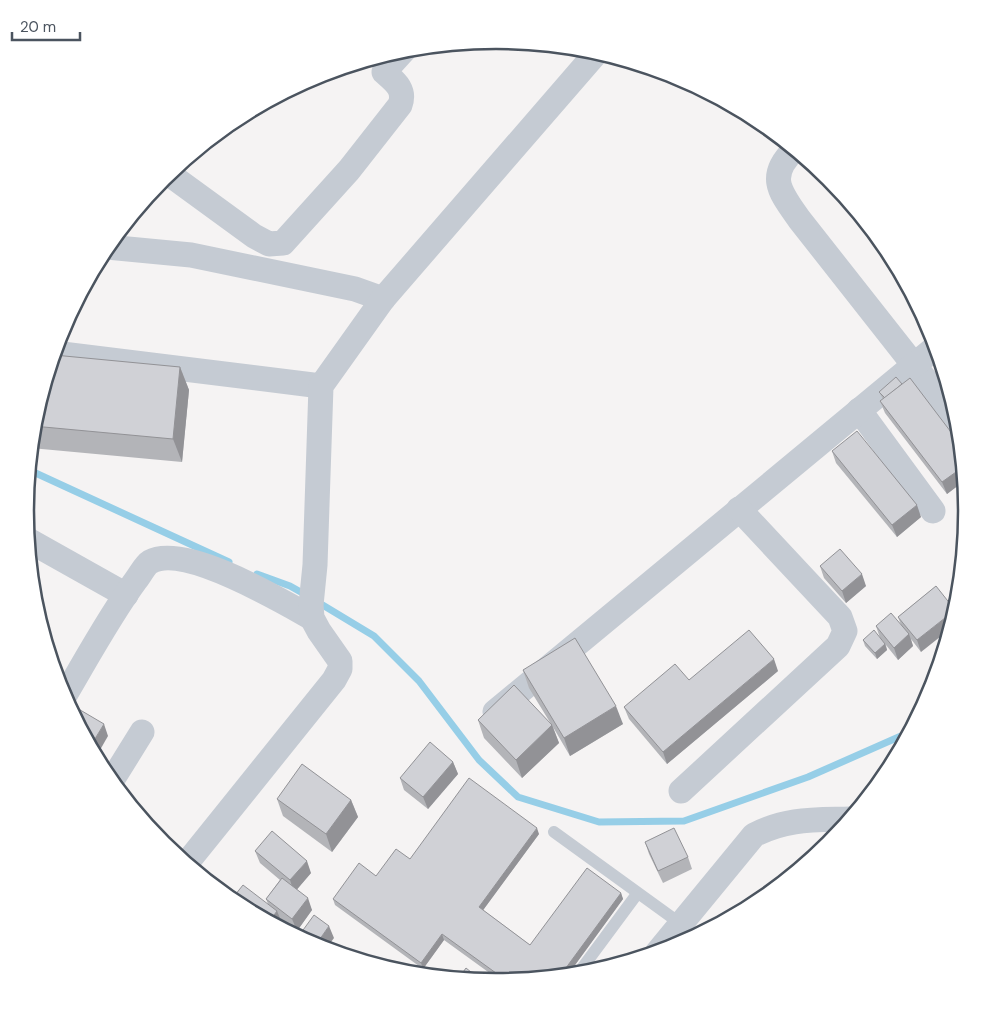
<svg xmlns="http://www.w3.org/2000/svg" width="992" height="1023" font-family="'DM Sans',sans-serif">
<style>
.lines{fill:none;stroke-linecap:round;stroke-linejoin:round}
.stream{stroke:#96cee7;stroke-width:7}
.lane{stroke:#c5cbd3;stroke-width:12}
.street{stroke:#c5cbd3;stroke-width:25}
.wall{fill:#b3b4b8}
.shaded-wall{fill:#929296}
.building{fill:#d0d1d6;stroke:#929296}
.rim{fill:none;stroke:#4b545f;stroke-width:2.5}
</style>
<rect width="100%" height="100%" fill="#f5f3f3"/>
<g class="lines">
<!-- stream -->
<g class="stream">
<path d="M29 470 229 562"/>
<path d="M257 574 290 586 306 595"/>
<path d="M316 601 374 636 419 681 479 760 518 797 599 822 684 821 808 777 910 732"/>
</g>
<!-- lane -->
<g class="lane">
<path d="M554 832 681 924"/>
<path d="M577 975 637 894"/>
</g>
<!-- street -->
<g class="street">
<path d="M794 150C766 177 781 193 799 219L958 421"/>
<path d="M169 174 254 236 269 244 283 243 349 170 400 105C406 89 394 81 384 72L405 49"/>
<path d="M107 247 191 255 355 289 383 299"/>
<path d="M54 353 321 386"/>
<path d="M859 410 933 511"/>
<path d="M28 540 126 595"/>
<path d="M64 697C87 658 109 617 136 580 140 575 145 565 150 562 184 543 280 600 312 618"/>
<path d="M495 712 936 347"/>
<path d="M111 782 142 732"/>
<path d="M681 791 838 646 845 631 840 617 739 509"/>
<path d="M186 864 334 680 340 669V661L319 631 312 618 311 605 315 565 321 386 383 299 597 52"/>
<path d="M657 953 754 835C787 818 814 820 850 819"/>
</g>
</g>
<!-- wall -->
<g class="wall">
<path d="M180 367 189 390 182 462 31 448 34 419Z"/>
<path d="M902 384 960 444 964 481 947 494 885 413 880 401 883 399 879 392Z"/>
<path d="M832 451 921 517 897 537 836 463Z"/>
<path d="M820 566 866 586 846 603 824 578Z"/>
<path d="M936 586 921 652 911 639 913 646 898 660 886 645 887 650 877 659 865 646 863 640 880 638 876 626 901 625 898 617Z"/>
<path d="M523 670 623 724 570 756 553 727 559 743 522 778 484 738 478 720 551 724 529 688Z"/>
<path d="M778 671 667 764 629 719 624 707 689 680Z"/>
<path d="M453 762 458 774 428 809 404 790 400 778Z"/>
<path d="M277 799 351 800 358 817 332 852 283 816Z"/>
<path d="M539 834 483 910 530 945 621 893 623 899 567 976 502 982 444 940 423 969 335 905 333 899 410 859Z"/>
<path d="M645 842 688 857 692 869 663 883 649 854Z"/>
<path d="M255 851 311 873 297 889 312 910 297 931 280 918 282 923 268 904 266 899 280 880 260 863Z"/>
</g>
<!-- shaded-wall -->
<g class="shaded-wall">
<path d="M180 367 189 390 182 462 173 439Z"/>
<path d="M963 467 964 481 947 494 942 482Z"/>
<path d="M917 505 921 517 897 537 892 525Z"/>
<path d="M862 574 866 586 846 603 842 591Z"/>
<path d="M955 610V612L950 629 921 652 917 640Z"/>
<path d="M909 634 913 646 898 660 894 648Z"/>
<path d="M885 644 887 650 877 659 875 653Z"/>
<path d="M774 659 778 671 667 764 663 752Z"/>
<path d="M616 706 623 724 570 756 564 738Z"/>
<path d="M104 724 108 736 96 757 90 747Z"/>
<path d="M552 725 559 743 522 778 516 760Z"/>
<path d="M453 762 458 774 428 809 423 797Z"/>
<path d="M351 800 358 817 332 852 326 834Z"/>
<path d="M537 828 539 834 481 913 479 907Z"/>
<path d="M307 861 311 873 294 893 290 880Z"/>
<path d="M621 893 623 899 567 976H560Z"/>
<path d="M308 898 312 910 297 931 292 919Z"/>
<path d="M277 911 282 923 279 927 269 922Z"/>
<path d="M329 926 334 938 325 950 315 946Z"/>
<path d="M442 934 444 940 423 969 421 963Z"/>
</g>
<!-- building -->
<g class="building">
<path d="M54 355 180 367 173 439 33 426 34 419Z"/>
<path d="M896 377 902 384 885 398 879 392Z"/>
<path d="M910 378 960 444 963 467 942 482 880 401Z"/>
<path d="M857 431 917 505 892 525 832 451Z"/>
<path d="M840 549 862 574 842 591 820 566Z"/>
<path d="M936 586 955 610 917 640 898 617Z"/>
<path d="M891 613 909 634 894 648 876 626Z"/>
<path d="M749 630 774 659 663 752 624 707 675 664 689 680Z"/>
<path d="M874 630 885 644 875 653 863 640Z"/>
<path d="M575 638 616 706 564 738 523 670Z"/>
<path d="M514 685 552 725 516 760 478 720Z"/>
<path d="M70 704 104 724 90 747 69 706Z"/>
<path d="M430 742 453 762 423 797 400 778Z"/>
<path d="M302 764 351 800 326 834 277 799Z"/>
<path d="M469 778 537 828 479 907 530 945 587 868 621 893 560 976 507 981 442 934 421 963 333 899 359 863 376 876 396 849 410 859Z"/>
<path d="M674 828 688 857 658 871 645 842Z"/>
<path d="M272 831 307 861 290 880 255 851Z"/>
<path d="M282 878 308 898 292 919 266 899Z"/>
<path d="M243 885 277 911 269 922 234 903 231 900Z"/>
<path d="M314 915 329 926 315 946 298 937Z"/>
<path d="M466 968 482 981 458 979Z"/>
</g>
<!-- crop -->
<path d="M0 0H992V1023H0ZM34 511a462 462 0 1 1 924 0a462 462 0 1 1-924 0Z" fill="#fff" fill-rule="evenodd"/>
<path class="rim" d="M34 511a462 462 0 1 1 924 0a462 462 0 1 1-924 0Z"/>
<!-- scale -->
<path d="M12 32v8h68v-8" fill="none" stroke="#4b545f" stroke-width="2.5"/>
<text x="20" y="32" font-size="15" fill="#4b545f" stroke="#ffffff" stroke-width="4" paint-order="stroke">20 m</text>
</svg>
